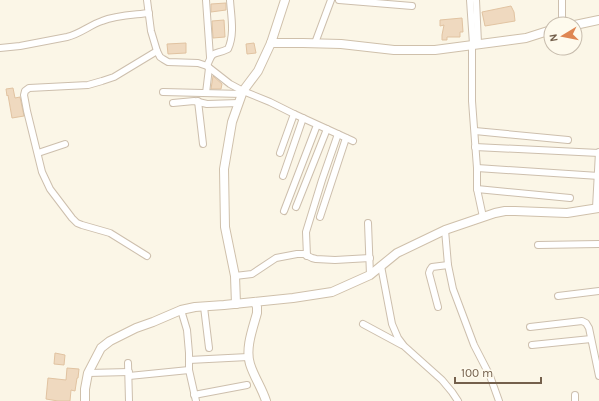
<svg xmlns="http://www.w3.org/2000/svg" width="599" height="401" font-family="Karla,sans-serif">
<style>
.building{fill:#efd9bf;stroke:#e1c3a1}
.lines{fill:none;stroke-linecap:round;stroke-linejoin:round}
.street-casing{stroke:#cdbfad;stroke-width:8}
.secondary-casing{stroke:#cfc0ab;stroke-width:10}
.street{stroke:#fff;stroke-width:6}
.secondary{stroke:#fff;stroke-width:8}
</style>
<rect width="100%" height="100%" fill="#fbf6e7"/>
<!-- building -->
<g class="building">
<path d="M226 3V10L211 12V4Z"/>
<path d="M511 6 514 12 515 21 485 26 482 12Z"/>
<path d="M462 18 463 32H460V37H447V40H442V35L444 25 440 26V20Z"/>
<path d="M224 20 225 37 213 38 212 21Z"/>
<path d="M186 43V53L168 54 167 44Z"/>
<path d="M254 43 256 53 247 54 246 44Z"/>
<path d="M213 76 222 84 221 89H211Z"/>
<path d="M13 88 15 98 20 97 24 116 12 118 8 95 7 96 6 89Z"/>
<path d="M55 353 65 355 64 365 54 364Z"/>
<path d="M67 368 79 369 78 378H77L75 391 71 390 70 401H58L46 399 48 378 66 380Z"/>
</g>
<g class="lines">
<defs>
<g id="street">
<path d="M147 0 151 31 157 51 160 57 163 59 168 62 198 63 207 66 230 84 243 91 270 102 294 114 353 141"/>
<path d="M206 0 210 57"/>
<path d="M339 0 412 6"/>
<path d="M470 0 473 44"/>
<path d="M476 0 478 43"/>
<path d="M562 24V0"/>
<path d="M315 43 331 0"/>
<path d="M472 45V101L477 168V189L483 217"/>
<path d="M0 48 20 46 67 37C80 34 90 25 102 21 116 15 133 15 149 13"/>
<path d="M207 66C214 48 214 56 228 49 235 34 231 16 230 0"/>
<path d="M163 92 242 94"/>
<path d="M206 93 209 68"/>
<path d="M198 101 203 144"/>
<path d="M173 103 194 101 207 104 239 103"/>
<path d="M475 131 568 140"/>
<path d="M475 147 599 153"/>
<path d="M38 153 65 144"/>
<path d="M280 153 294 114"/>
<path d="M477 168 599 176"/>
<path d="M283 176 303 118"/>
<path d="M477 189 570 198"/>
<path d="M296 207 327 129"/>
<path d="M596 208 599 152"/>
<path d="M284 211 317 125"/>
<path d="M320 217 346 138"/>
<path d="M368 223 370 275"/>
<path d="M445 230 448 265 453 289 474 345 490 376 499 401"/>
<path d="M538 245 599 244"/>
<path d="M147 256 110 233 82 225 77 223 72 218 50 189 42 172 27 111 24 95 25 91 29 88 88 85 102 81 114 77 157 51"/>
<path d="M307 256 306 232 322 180 338 134"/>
<path d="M381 266 392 324 398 338 404 346 442 380 452 392 458 401"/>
<path d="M235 276 252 274 276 258 297 254H304L312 258 316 259 335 260 370 258"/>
<path d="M558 296 599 291"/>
<path d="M204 307 209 348"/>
<path d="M438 307 429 273 430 270 432 267 448 265"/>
<path d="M181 310 187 330 189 353V370L196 401"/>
<path d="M363 324 402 345"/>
<path d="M530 327 582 321 586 323 589 328 599 376"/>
<path d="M532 345 591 339"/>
<path d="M189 360 248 357"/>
<path d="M128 363 129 401"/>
<path d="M88 373 129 372"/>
<path d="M129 376 189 370"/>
<path d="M194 395 247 385"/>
<path d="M575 395V401"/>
</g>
<g id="secondary">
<path d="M575 25 599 20"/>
<path d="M271 43H303L341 44 394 50H435L526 38 551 30"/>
<path d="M255 302 257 307V313C253 328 245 348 250 364 254 377 262 388 266 401"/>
<path d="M236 304 235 276 225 227 224 169 232 122 243 91 258 71 271 43 285 0"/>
<path d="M85 401V389L88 373 101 348 110 341 136 328 153 322 181 310 195 307 224 305 293 298 332 292 370 275 397 253 445 230 495 213 505 211H515L567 213 599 208"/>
</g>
</defs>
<!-- street casing -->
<use href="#street" class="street-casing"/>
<!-- secondary casing -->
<use href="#secondary" class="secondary-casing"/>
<!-- street -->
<use href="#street" class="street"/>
<!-- secondary -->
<use href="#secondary" class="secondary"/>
</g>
<!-- north arrow -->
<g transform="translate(563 36) rotate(260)"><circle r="19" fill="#fefaed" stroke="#c7bcad"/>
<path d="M0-3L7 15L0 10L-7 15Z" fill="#df8652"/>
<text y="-6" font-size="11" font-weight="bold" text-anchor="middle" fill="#74604c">N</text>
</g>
<!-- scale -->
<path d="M455 377v6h86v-6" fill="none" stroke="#74604c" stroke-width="2"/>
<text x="461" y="377" font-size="12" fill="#74604c" stroke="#fefaed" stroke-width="3" paint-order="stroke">100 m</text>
</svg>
